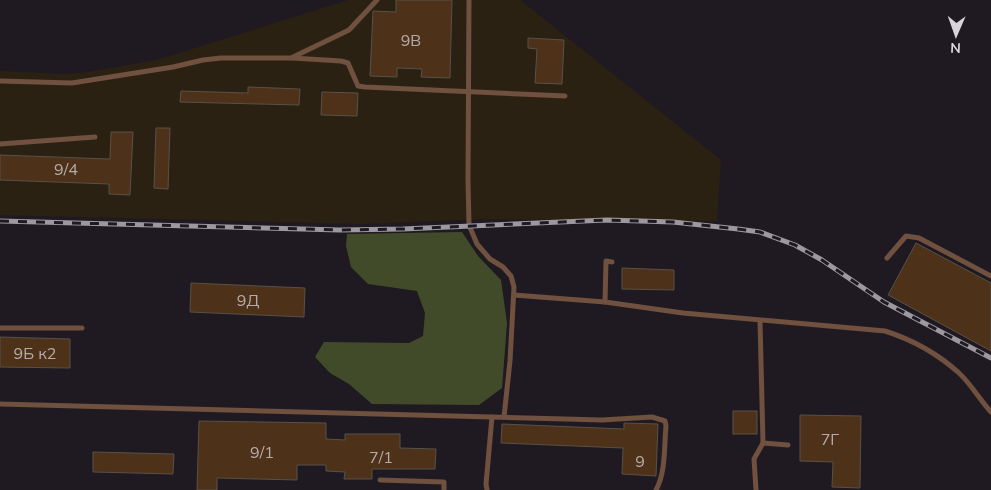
<svg xmlns="http://www.w3.org/2000/svg" width="991" height="490" font-family="Mulish,sans-serif">
<style>
.industrial{fill:#2b2112}
.forest{fill:#424b29}
.building{fill:#4d3219;stroke:#595048}
.lines{fill:none;stroke-linecap:round;stroke-linejoin:round}
.lane{stroke:#70503e;stroke-width:5}
.rail-casing{stroke:#9d989f;stroke-width:5}
.rail{stroke:#1f1a22;stroke-width:3;stroke-dasharray:9;stroke-linecap:butt}
.labels{text-anchor:middle;dominant-baseline:central;stroke-width:5;stroke-linejoin:round;paint-order:stroke}
.number-label{font-size:16px;fill:#b5acaa}
</style>
<rect width="100%" height="100%" fill="#1f1a22"/>
<!-- industrial -->
<path class="industrial" d="M348 0H520L721 160 717 221 482 219 363 224 0 215V71L60 74 81 73 157 60Z"/>
<!-- forest -->
<path class="forest" d="M462 232 478 256 501 280 507 323 502 388 479 405 372 404 349 384 330 373 315 357 324 342 409 343 423 336 425 313 417 291 368 284 351 267 346 246 347 234Z"/>
<!-- building -->
<g class="building">
<path d="M396 0H452L450 78 421 77 422 69 397 68V77L370 76 373 11 396 12Z"/>
<path d="M528 38 564 40 562 84 535 83 537 49 528 48Z"/>
<path d="M248 87 300 89 299 105 180 102 181 91 248 93Z"/>
<path d="M322 92 358 93 357 116 321 115Z"/>
<path d="M156 128H170L168 189 154 188Z"/>
<path d="M111 132H133L130 195 109 194V184L0 180V155L110 159Z"/>
<path d="M916 243 991 283V351L888 295Z"/>
<path d="M622 268 674 270V290L622 289Z"/>
<path d="M191 283 305 288 304 317 190 312Z"/>
<path d="M0 337 70 339V368L0 367Z"/>
<rect x="733" y="411" width="24" height="23"/>
<path d="M800 415 861 416 860 488 832 487 833 462 800 461Z"/>
<path d="M199 421 326 423V439L345 440V434H400V448L436 449 435 469H372V479H344L345 472 326 471V465H297V480L217 478V490H197Z"/>
<path d="M624 423 658 424 656 476 622 474 623 448 501 443 502 424 624 429Z"/>
<path d="M93 452 174 454 173 474 93 472Z"/>
</g>
<g class="lines">
<!-- lane -->
<g class="lane">
<path d="M469 0 468 180 469 225 477 244 490 259 503 267 511 276 514 287 510 361 504 417"/>
<path d="M292 58 341 61 348 63 358 86 365 87 565 96"/>
<path d="M0 81 72 83 173 67 203 60 221 58H291L349 30 377 0"/>
<path d="M0 144 95 137"/>
<path d="M887 258 906 236 919 238 991 276"/>
<path d="M514 295 605 302 683 313 885 331C913 340 937 353 959 373 971 384 980 400 991 412"/>
<path d="M605 302 606 261 612 262"/>
<path d="M0 328H82"/>
<path d="M0 404 602 420 652 417 665 421 666 426C664 446 666 472 656 490"/>
<path d="M763 443 788 445"/>
<path d="M380 480 444 482V490"/>
<path d="M487 490 486 484 492 417"/>
<path d="M756 490 754 459 763 443 760 321"/>
</g>
<defs>
<path id="rail" d="M0 221 340 230 403 229 607 220 673 222 738 229 760 232 795 245 822 260 884 302 991 358"/>
</defs>
<!-- rail casing -->
<use href="#rail" class="rail-casing"/>
<!-- rail -->
<use href="#rail" class="rail"/>
</g>
<g class="labels">
<!-- number labels -->
<g class="number-label">
<text x="411" y="40">9В</text>
<text x="66" y="169">9/4</text>
<text x="248" y="300">9Д</text>
<text x="35" y="353">9Б к2</text>
<text x="830" y="439">7Г</text>
<text x="262" y="452">9/1</text>
<text x="381" y="457">7/1</text>
<text x="640" y="461">9</text>
</g>
</g>
<!-- north arrow -->
<g transform="translate(956 35) rotate(182)" stroke="#1f1a22" stroke-width="4" paint-order="stroke">
<path d="M0-4L9 19L0 12L-9 19Z" fill="#d8d4da"/>
<text y="-8" font-size="14" font-weight="bold" text-anchor="middle" fill="#d8d4da">N</text>
</g>
</svg>
